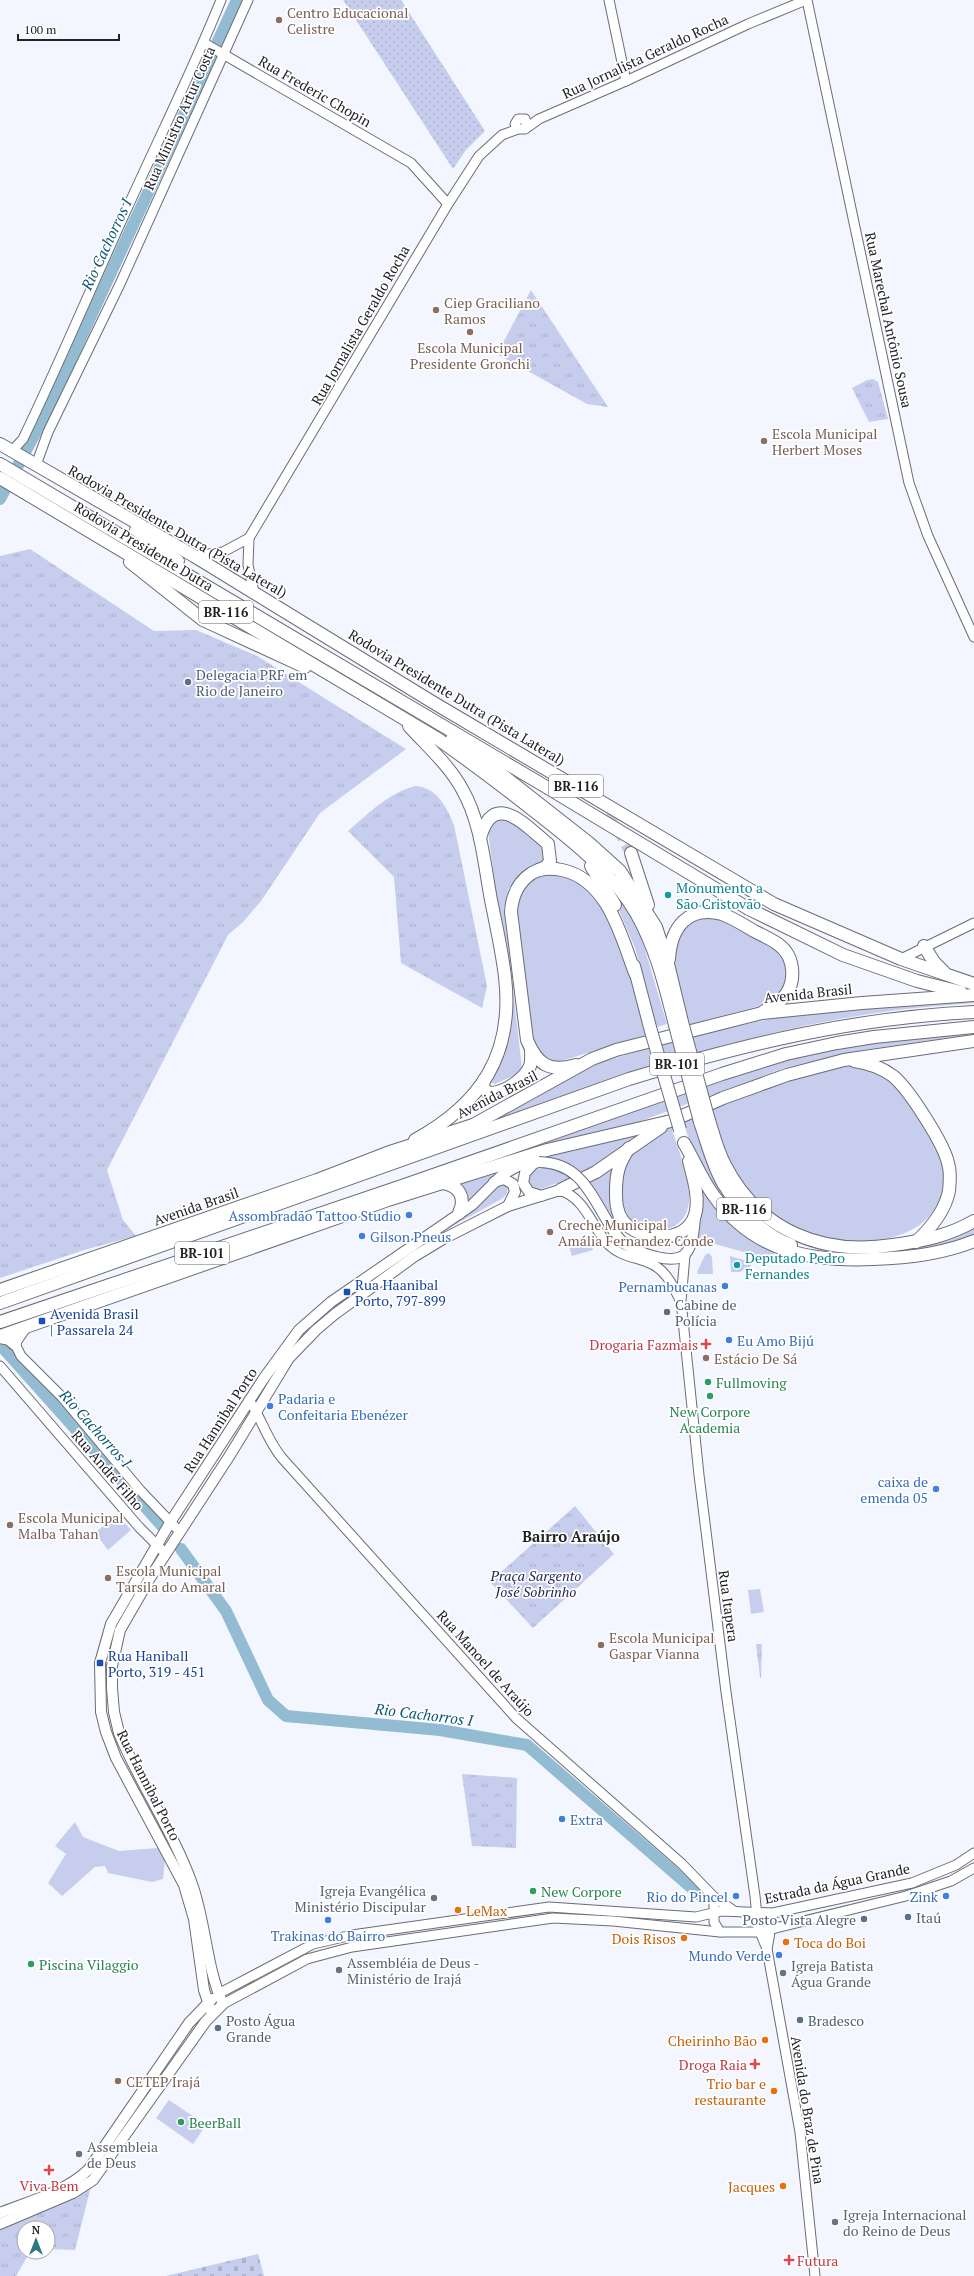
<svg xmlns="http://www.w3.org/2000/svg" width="974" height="2276" font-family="'PT Serif',serif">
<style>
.grass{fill:#c7cded}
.cemetery{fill:url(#cemetery-stones)}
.park{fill:url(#park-tufts)}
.garden{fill:url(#garden-dots)}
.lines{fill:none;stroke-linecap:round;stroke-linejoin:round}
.river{stroke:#93bcd3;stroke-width:12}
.highway-tunnel{stroke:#caccd4;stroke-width:12;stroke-dasharray:12 6;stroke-linecap:butt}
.secondary-casing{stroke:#6a6c76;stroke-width:11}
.primary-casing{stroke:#6a6c76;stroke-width:12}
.highway-casing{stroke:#6a6c76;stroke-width:14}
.secondary{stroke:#fff;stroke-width:9}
.primary{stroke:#fff;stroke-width:10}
.highway{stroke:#fff;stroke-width:12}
.primary-bridge-casing{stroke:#6a6c76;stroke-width:12;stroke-linecap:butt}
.highway-bridge-casing{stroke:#6a6c76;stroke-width:14;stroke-linecap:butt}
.primary-bridge{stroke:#fff;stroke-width:10}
.highway-bridge{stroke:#fff;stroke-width:12}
.education-dot{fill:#8d6e63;stroke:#fff;stroke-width:1.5}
.service-dot{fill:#5c6f8a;stroke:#fff;stroke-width:1.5}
.culture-dot{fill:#0f9aa8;stroke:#fff;stroke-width:1.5}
.shop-dot{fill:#3f7fe0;stroke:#fff;stroke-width:1.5}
.transit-dot{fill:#1a4fb4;stroke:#fff;stroke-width:1.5}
.health-dot{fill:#e0444e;stroke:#fff;stroke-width:1.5}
.leisure-dot{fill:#2e9e5b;stroke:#fff;stroke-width:1.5}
.worship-dot{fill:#6b7280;stroke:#fff;stroke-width:1.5}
.food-dot{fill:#e8710a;stroke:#fff;stroke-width:1.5}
.labels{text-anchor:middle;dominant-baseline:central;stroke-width:3.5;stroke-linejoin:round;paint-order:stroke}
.shield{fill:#fff;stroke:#646467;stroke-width:1}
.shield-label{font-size:13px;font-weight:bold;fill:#222226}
.education-label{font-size:14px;fill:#785e54;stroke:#fff;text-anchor:start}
.street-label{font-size:14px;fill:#222226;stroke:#fff}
.service-label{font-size:14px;fill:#4e5e75;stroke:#fff;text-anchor:start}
.culture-label{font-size:14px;fill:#0d838f;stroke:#fff;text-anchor:start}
.shop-label{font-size:14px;fill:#366cbe;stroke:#fff;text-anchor:end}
.transit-label{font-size:14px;fill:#164399;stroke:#fff;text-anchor:start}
.health-label{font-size:14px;fill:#be3a42;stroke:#fff;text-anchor:end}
.leisure-label{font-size:14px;fill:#27864d;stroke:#fff;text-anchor:start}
.park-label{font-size:14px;font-style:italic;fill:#232655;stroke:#fff}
.worship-label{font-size:14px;fill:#5b616d;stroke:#fff;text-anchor:start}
.food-label{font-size:14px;fill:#c56008;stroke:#fff;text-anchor:end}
.water-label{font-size:15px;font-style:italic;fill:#0e5778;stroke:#fff}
.neighbourhood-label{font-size:15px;font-weight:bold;fill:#222226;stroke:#fff}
</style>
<defs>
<pattern id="cemetery-stones" width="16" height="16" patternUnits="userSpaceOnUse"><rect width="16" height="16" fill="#c7cded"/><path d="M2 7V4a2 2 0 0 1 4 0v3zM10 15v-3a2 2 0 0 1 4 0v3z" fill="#abb0cb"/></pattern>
<pattern id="park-tufts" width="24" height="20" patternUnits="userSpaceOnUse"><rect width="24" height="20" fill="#c7cded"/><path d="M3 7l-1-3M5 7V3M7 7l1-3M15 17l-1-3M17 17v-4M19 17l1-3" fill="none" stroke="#abb0cb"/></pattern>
<pattern id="garden-dots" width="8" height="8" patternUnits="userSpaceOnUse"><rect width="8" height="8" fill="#c7cded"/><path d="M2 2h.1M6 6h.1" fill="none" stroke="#abb0cb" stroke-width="1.8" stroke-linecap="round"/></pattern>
</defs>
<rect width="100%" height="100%" fill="#f4f6ff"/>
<!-- grass -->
<g class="grass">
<path d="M503 819C513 823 539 840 543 849 545 853 544 857 543 861L508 889 504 909 522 1069 515 1075 495 1084 488 1082 509 988 488 832 493 823Z"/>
<path d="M553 874 575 880 596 897 615 936 628 970 646 1035 558 1062C544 1061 539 1054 531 1043L515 915C518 887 524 876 553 874Z"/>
<path d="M610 889 629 914 641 936 667 1024 657 1027 635 948Z"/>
<path d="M720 916 774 945 786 962 788 980 777 997 763 1005 688 1025 671 958 673 944 691 919Z"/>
<path d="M974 1001V1003C944 1006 914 1007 884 1012 743 1031 608 1081 474 1127L601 1062 697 1035 779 1017 850 1007Z"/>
<path d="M974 1030V1034L863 1050 784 1068 633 1124 518 1150 729 1075 861 1040Z"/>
<path d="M848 1066C867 1067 882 1073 896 1086 910 1104 940 1145 943 1167 955 1253 826 1257 777 1218 755 1201 732 1174 722 1147 718 1137 716 1126 713 1115L704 1118C720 1193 784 1253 863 1252 878 1252 893 1248 908 1245 931 1241 954 1237 974 1224V1234C960 1242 934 1245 918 1249 842 1267 769 1249 726 1180 714 1161 708 1139 702 1118L694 1121C712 1184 725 1204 777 1243 767 1238 756 1232 748 1226 715 1201 697 1163 684 1125L672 1130C682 1161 711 1224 659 1231 645 1233 633 1227 625 1217 617 1208 617 1199 617 1188 617 1177 617 1166 623 1156 635 1139 658 1131 676 1122 730 1097 788 1071 848 1066Z"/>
<path d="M647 1130 583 1174 535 1191 527 1182 530 1170 545 1168 553 1169 559 1159 542 1157Z"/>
<path d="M616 1161 612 1196 615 1227 588 1181Z"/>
<path d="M501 1169 469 1203 468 1194 460 1183Z"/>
<path d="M502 1182 508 1187 507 1194 503 1198 442 1232Z"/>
<path d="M699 1184 743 1233 774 1252 773 1260 715 1244 696 1241Z"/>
<path d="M709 1253 712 1257 713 1274H698L697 1272 705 1255Z"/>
<path d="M730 1256 751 1262V1266L740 1272H731Z"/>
<path d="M117 1514 131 1530 108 1550 95 1533Z"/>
<path d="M760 1589 764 1612 751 1614 748 1590Z"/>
<path d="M75 1822 83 1837 119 1851 158 1848 165 1861 163 1879 152 1882 108 1873 105 1866 95 1867 62 1896 48 1883 66 1854 55 1846Z"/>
<path d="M169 2100 206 2125 193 2144 156 2118Z"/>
</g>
<!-- cemetery -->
<path class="cemetery" d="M258 2254 264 2276H166Z"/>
<!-- park -->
<g class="park">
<path d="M531 290 608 407 587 404 497 354Z"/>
<path d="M873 379 878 382 888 419 869 422 852 388 867 380Z"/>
<path d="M30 549 154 631 196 630 257 656 406 749 320 813 261 901 243 922 228 935 107 1170 123 1220 136 1236 84 1250 0 1278V556Z"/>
<path d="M416 786C437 788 446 806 454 825L487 986 482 1008 401 963 394 877 348 831C368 814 389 792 416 786Z"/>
<path d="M590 1237 593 1250 572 1256 568 1243Z"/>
<path d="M575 1506 614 1554 533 1628 490 1582Z"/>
<path d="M756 1644H762L761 1678 760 1677Z"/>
<path d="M462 1774 517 1778 516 1848 472 1846Z"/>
<path d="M92 2182 75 2250 48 2249V2228H24V2252H30L16 2276H0V2227Z"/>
</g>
<!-- garden -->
<path class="garden" d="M343 0H401L485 131 466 150 453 169Z"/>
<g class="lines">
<!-- river -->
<g class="river">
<path d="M0 499 46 413 237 0"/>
<path d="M4 1349 164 1528"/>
<path d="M181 1549 226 1611 268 1700 286 1716 440 1730 527 1745 701 1896"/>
</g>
<!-- highway-tunnel -->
<path class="highway-tunnel" d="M607 814 618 828 631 853"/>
<defs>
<g id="secondary">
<path d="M609 0 626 81"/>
<path d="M807 0 909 483 928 536 974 637"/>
<path d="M204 43 411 163 448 204"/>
<path d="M518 129 515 124 518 119H525L527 126"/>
<path d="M12 451 23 439C59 364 91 288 125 213 157 142 192 72 221 0"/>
<path d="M36 465 48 432 120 284 248 0"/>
<path d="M194 556 223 552 249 538"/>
<path d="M254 592 248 565 249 538 448 204 479 156 502 135 518 129H525L539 119 626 81 748 24 806 0"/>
<path d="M901 959 974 923"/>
<path d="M560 1190C588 1200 591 1228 610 1246 621 1256 634 1257 647 1262 665 1268 672 1284 680 1300"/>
<path d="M685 1255 681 1301 699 1475 726 1692 755 1896 758 1927 767 1949 800 2132 815 2276"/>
<path d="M26 1328 15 1344 21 1356 62 1397 140 1490 180 1532"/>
<path d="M0 1366 139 1527 166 1554"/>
<path d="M249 1400C262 1419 267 1440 282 1458L516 1718 682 1864 714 1897 734 1911"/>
<path d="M714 1897V1922L720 1932"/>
<path d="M757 1914C775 1923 770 1932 767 1949"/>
<path d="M218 1994 313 1944 352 1935 549 1907 696 1917 721 1911 773 1913 912 1883 956 1865 974 1853"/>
<path d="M223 2004 307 1959 352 1947 553 1918 613 1921 720 1932H759L906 1896 951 1881 974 1868"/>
</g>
<g id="primary">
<path d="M534 1163 525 1173 523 1183 529 1192 541 1196"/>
<path d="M494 1182 504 1179 513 1184 515 1192 508 1206"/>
<path d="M608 1222C613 1230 617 1238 625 1244 636 1252 676 1267 686 1253 693 1245 694 1228 695 1217"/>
<path d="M212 2014 204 1990 194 1919 184 1885 116 1758 106 1732 101 1712 100 1663 111 1624 171 1521 264 1378 299 1330 331 1302 472 1205 502 1175 518 1166 539 1162"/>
<path d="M0 2213C30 2201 66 2192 89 2169L189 2023 212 1999"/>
<path d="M0 2224 73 2193 93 2180 206 2021 223 2004C206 1967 206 1923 192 1884 173 1831 140 1784 119 1733L114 1712 112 1688V1666L120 1630 150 1578 230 1455 289 1358 316 1330 335 1314 415 1256 443 1239 508 1206 560 1190"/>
</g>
<g id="highway">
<path d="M0 444 194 556 434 703 774 904 901 959 974 984"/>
<path d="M0 464 548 788"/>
<path d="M0 478 438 739C472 763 505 788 538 814 575 843 612 872 636 913 656 948 665 986 675 1025"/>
<path d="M136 530 178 561"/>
<path d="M130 562 203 620 305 667"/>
<path d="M409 726C427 746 449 765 462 789 481 822 484 862 491 900 496 925 502 951 505 977 514 1054 481 1104 415 1140"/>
<path d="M452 739 500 773 589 843 620 871 656 927 668 964 682 1022"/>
<path d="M480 838C494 789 525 825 548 844L550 861 546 867 538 870"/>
<path d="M631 853 648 905"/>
<path d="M591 866 615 905"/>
<path d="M749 909 843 955 917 981 961 992"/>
<path d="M924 946 934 962 944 972"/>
<path d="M669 959C671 928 687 905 722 914 733 918 744 925 754 931 762 935 771 939 778 944 796 957 797 985 781 1000 776 1005 769 1008 763 1012"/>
<path d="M634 966 651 1031"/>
<path d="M854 1061C868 1063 881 1067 893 1076 909 1089 944 1144 948 1163 951 1172 950 1182 949 1191 945 1211 931 1228 916 1242"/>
<path d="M576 1065C549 1073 537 1064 527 1040L511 912C512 896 518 882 532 873 541 868 552 868 562 870 608 880 621 936 635 973"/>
<path d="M484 1080 483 1087 488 1093C503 1094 525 1079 530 1066 532 1060 531 1055 531 1049"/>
<path d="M708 1117C713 1133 717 1150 725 1165 759 1231 823 1256 893 1245 922 1241 948 1236 974 1221"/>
<path d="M700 1122C707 1142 712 1164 723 1183 738 1208 763 1235 791 1245"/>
<path d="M684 1143C694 1160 702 1180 714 1196 753 1251 809 1262 873 1259 907 1258 943 1254 974 1241"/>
<path d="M629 1148C619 1163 616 1173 616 1191 616 1201 616 1212 623 1221 639 1241 686 1245 695 1215 700 1198 693 1177 689 1161"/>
<path d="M443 1183C460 1186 466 1198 459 1213"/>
<path d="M560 1190 596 1172 661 1127"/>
<path d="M0 1290 317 1180 387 1153 473 1125 592 1059 616 1050 762 1013 862 1003 974 995"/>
<path d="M0 1303 629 1079C745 1044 852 1018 974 1012"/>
<path d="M0 1322 405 1185 722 1074 786 1054 837 1043 874 1037 974 1027"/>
<path d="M0 1336 388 1200 547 1150 671 1121 723 1098 787 1075 844 1060 974 1041"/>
<path d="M0 1337 9 1339 15 1344"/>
</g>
</defs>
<!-- secondary casing -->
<use href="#secondary" class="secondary-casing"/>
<!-- primary casing -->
<use href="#primary" class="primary-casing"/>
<!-- highway casing -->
<use href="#highway" class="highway-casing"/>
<!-- secondary -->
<use href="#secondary" class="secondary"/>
<!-- primary -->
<use href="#primary" class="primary"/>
<!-- highway -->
<use href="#highway" class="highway"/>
<defs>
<path id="primary-bridge" d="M539 1162C579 1163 589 1191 608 1222"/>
<g id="highway-bridge">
<path d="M548 788 749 909"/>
<path d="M682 1022 708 1117"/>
<path d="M675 1025 700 1122"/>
<path d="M651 1031 680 1130"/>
</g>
</defs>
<!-- primary-bridge casing -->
<use href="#primary-bridge" class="primary-bridge-casing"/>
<!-- highway-bridge casing -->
<use href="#highway-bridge" class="highway-bridge-casing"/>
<!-- primary-bridge -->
<use href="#primary-bridge" class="primary-bridge"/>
<!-- highway-bridge -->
<use href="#highway-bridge" class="highway-bridge"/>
</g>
<!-- markers -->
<g class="education-dot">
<circle cx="279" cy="20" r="4"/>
<circle cx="436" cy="310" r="4"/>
<circle cx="470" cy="332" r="4"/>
<circle cx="764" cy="441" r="4"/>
<circle cx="550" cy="1232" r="4"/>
<circle cx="706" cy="1358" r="4"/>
<circle cx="10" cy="1525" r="4"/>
<circle cx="108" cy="1578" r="4"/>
<circle cx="601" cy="1645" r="4"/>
<circle cx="118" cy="2081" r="4"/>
</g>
<g class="service-dot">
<circle cx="188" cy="682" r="4"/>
<circle cx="667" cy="1312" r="4"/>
<circle cx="908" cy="1917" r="4"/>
<circle cx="864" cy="1919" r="4"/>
<circle cx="800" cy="2020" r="4"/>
<circle cx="218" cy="2028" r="4"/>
</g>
<g class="culture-dot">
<circle cx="668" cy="895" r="4"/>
<circle cx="737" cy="1265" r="4"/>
</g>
<g class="shop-dot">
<circle cx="409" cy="1215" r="4"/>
<circle cx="362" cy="1236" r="4"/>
<circle cx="725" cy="1286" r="4"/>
<circle cx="729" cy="1340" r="4"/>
<circle cx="270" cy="1406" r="4"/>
<circle cx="936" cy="1489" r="4"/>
<circle cx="562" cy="1819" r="4"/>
<circle cx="736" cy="1896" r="4"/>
<circle cx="946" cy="1896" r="4"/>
<circle cx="328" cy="1920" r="4"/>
<circle cx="779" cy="1955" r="4"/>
</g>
<g class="transit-dot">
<rect x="343" y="1288" width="8" height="8" rx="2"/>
<rect x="38" y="1317" width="8" height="8" rx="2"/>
<rect x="96" y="1659" width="8" height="8" rx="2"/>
</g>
<g class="health-dot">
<path d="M704 1338h4v4h4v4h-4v4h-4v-4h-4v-4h4z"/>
<path d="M753 2058h4v4h4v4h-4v4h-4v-4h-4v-4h4z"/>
<path d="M47 2164h4v4h4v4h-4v4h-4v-4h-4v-4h4z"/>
<path d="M787 2254h4v4h4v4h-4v4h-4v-4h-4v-4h4z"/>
</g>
<g class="leisure-dot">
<circle cx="708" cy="1382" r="4"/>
<circle cx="710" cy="1396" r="4"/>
<circle cx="533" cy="1891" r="4"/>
<circle cx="31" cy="1964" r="4"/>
<circle cx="181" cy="2122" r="4"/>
</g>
<g class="worship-dot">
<circle cx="434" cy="1898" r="4"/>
<circle cx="339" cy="1970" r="4"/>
<circle cx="783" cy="1973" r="4"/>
<circle cx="79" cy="2154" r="4"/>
<circle cx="835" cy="2222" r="4"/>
</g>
<g class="food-dot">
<circle cx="458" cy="1910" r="4"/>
<circle cx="684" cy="1938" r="4"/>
<circle cx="786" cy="1942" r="4"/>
<circle cx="765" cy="2040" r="4"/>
<circle cx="774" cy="2091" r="4"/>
<circle cx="783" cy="2186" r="4"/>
</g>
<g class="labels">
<!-- shield labels -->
<g class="shield">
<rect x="199" y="601" width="54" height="22" rx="3"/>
<rect x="549" y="775" width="54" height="22" rx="3"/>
<rect x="650" y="1053" width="54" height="22" rx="3"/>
<rect x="717" y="1198" width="54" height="22" rx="3"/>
<rect x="175" y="1242" width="54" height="22" rx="3"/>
</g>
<g class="shield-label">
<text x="226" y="612">BR-116</text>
<text x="576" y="786">BR-116</text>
<text x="677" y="1064">BR-101</text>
<text x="744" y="1209">BR-116</text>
<text x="202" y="1253">BR-101</text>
</g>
<!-- education labels -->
<g class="education-label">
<text x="287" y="12">Centro Educacional<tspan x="287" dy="16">Celistre</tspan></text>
<text x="444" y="302">Ciep Graciliano<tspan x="444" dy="16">Ramos</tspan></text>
<text x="470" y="347" text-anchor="middle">Escola Municipal<tspan x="470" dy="16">Presidente Gronchi</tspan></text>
<text x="772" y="433">Escola Municipal<tspan x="772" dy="16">Herbert Moses</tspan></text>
<text x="558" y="1224">Creche Municipal<tspan x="558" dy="16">Amália Fernandez Conde</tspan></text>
<text x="714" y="1358">Estácio De Sá</text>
<text x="18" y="1517">Escola Municipal<tspan x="18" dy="16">Malba Tahan</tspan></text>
<text x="116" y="1570">Escola Municipal<tspan x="116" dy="16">Tarsila do Amaral</tspan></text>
<text x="609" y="1637">Escola Municipal<tspan x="609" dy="16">Gaspar Vianna</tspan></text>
<text x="126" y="2081">CETEP Irajá</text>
</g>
<!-- street labels -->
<g class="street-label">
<text transform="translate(645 56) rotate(-25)">Rua Jornalista Geraldo Rocha</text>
<text transform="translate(315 91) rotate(30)">Rua Frederic Chopin</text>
<text transform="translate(179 118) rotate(-66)">Rua Ministro Artur Costa</text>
<text transform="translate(889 320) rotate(78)">Rua Marechal Antônio Sousa</text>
<text transform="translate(360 325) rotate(-60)">Rua Jornalista Geraldo Rocha</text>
<text transform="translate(178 531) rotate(30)">Rodovia Presidente Dutra (Pista Lateral)</text>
<text transform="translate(144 546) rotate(31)">Rodovia Presidente Dutra</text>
<text transform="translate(457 697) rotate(31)">Rodovia Presidente Dutra (Pista Lateral)</text>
<text transform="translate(808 993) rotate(-6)">Avenida Brasil</text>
<text transform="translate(497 1094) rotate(-27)">Avenida Brasil</text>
<text transform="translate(196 1206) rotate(-19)">Avenida Brasil</text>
<text transform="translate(220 1420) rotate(-57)">Rua Hannibal Porto</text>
<text transform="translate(108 1470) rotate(49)">Rua André Filho</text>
<text transform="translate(729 1606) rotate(82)">Rua Itapera</text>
<text transform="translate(486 1663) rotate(48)">Rua Manoel de Araújo</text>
<text transform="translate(149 1785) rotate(63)">Rua Hannibal Porto</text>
<text transform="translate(837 1883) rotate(-12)">Estrada da Água Grande</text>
<text transform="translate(808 2110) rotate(81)">Avenida do Braz de Pina</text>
</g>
<!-- service labels -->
<g class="service-label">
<text x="196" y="674">Delegacia PRF em<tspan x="196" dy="16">Rio de Janeiro</tspan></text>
<text x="675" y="1304">Cabine de<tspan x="675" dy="16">Polícia</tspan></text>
<text x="916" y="1917">Itaú</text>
<text x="856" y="1919" text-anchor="end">Posto Vista Alegre</text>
<text x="226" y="2020">Posto Água<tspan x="226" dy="16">Grande</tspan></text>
<text x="808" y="2020">Bradesco</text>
</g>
<!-- culture labels -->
<g class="culture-label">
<text x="676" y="887">Monumento a<tspan x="676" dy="16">São Cristovão</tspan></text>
<text x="745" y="1257">Deputado Pedro<tspan x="745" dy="16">Fernandes</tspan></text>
</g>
<!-- shop labels -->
<g class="shop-label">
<text x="401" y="1215">Assombradão Tattoo Studio</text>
<text x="370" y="1236" text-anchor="start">Gilson Pneus</text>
<text x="717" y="1286">Pernambucanas</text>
<text x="737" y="1340" text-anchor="start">Eu Amo Bijú</text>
<text x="278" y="1398" text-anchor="start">Padaria e<tspan x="278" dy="16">Confeitaria Ebenézer</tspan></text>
<text x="928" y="1481">caixa de<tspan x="928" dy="16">emenda 05</tspan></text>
<text x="570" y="1819" text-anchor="start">Extra</text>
<text x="728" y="1896">Rio do Pincel</text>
<text x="938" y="1896">Zink</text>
<text x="328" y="1935" text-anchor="middle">Trakinas do Bairro</text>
<text x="771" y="1955">Mundo Verde</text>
</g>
<!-- transit labels -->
<g class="transit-label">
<text x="355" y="1284">Rua Haanibal<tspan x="355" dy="16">Porto, 797-899</tspan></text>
<text x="50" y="1313">Avenida Brasil<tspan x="50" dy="16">| Passarela 24</tspan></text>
<text x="108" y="1655">Rua Haniball<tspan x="108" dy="16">Porto, 319 - 451</tspan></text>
</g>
<!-- health labels -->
<g class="health-label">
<text x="698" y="1344">Drogaria Fazmais</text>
<text x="747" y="2064">Droga Raia</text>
<text x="49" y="2185" text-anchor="middle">Viva Bem</text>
<text x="797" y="2260" text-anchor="start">Futura</text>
</g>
<!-- leisure labels -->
<g class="leisure-label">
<text x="716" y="1382">Fullmoving</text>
<text x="710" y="1411" text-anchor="middle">New Corpore<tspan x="710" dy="16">Academia</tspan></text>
<text x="541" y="1891">New Corpore</text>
<text x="39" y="1964">Piscina Vilaggio</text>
<text x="189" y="2122">BeerBall</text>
</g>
<!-- park labels -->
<g class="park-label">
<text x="536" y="1575">Praça Sargento<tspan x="536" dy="16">José Sobrinho</tspan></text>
</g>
<!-- worship labels -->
<g class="worship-label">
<text x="426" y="1890" text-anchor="end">Igreja Evangélica<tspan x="426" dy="16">Ministério Discipular</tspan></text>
<text x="347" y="1962">Assembléia de Deus -<tspan x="347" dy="16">Ministério de Irajá</tspan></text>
<text x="791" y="1965">Igreja Batista<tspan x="791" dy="16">Água Grande</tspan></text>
<text x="87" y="2146">Assembleia<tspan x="87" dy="16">de Deus</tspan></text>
<text x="843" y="2214">Igreja Internacional<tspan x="843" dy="16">do Reino de Deus</tspan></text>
</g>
<!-- food labels -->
<g class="food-label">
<text x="466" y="1910" text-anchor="start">LeMax</text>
<text x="676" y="1938">Dois Risos</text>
<text x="794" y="1942" text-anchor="start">Toca do Boi</text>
<text x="757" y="2040">Cheirinho Bão</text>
<text x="766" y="2083">Trio bar e<tspan x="766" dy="16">restaurante</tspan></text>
<text x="775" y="2186">Jacques</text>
</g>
<!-- water labels -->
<g class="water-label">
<text transform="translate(106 244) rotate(-65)">Rio Cachorros I</text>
<text transform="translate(96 1428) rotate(48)">Rio Cachorros I</text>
<text transform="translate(424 1714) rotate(7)">Rio Cachorros I</text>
</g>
<!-- neighbourhood labels -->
<g class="neighbourhood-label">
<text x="571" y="1536">Bairro Araújo</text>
</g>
</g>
<!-- north arrow -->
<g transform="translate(36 2240)"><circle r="19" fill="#ffffff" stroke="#a7a7a8"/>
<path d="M0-3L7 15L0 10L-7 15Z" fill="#2e777d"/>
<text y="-6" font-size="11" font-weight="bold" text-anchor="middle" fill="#222226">N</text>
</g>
<!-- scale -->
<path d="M18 34v6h101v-6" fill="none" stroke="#222226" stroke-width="2"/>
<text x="24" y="34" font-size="12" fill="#222226" stroke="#ffffff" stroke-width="3" paint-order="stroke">100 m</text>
</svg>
